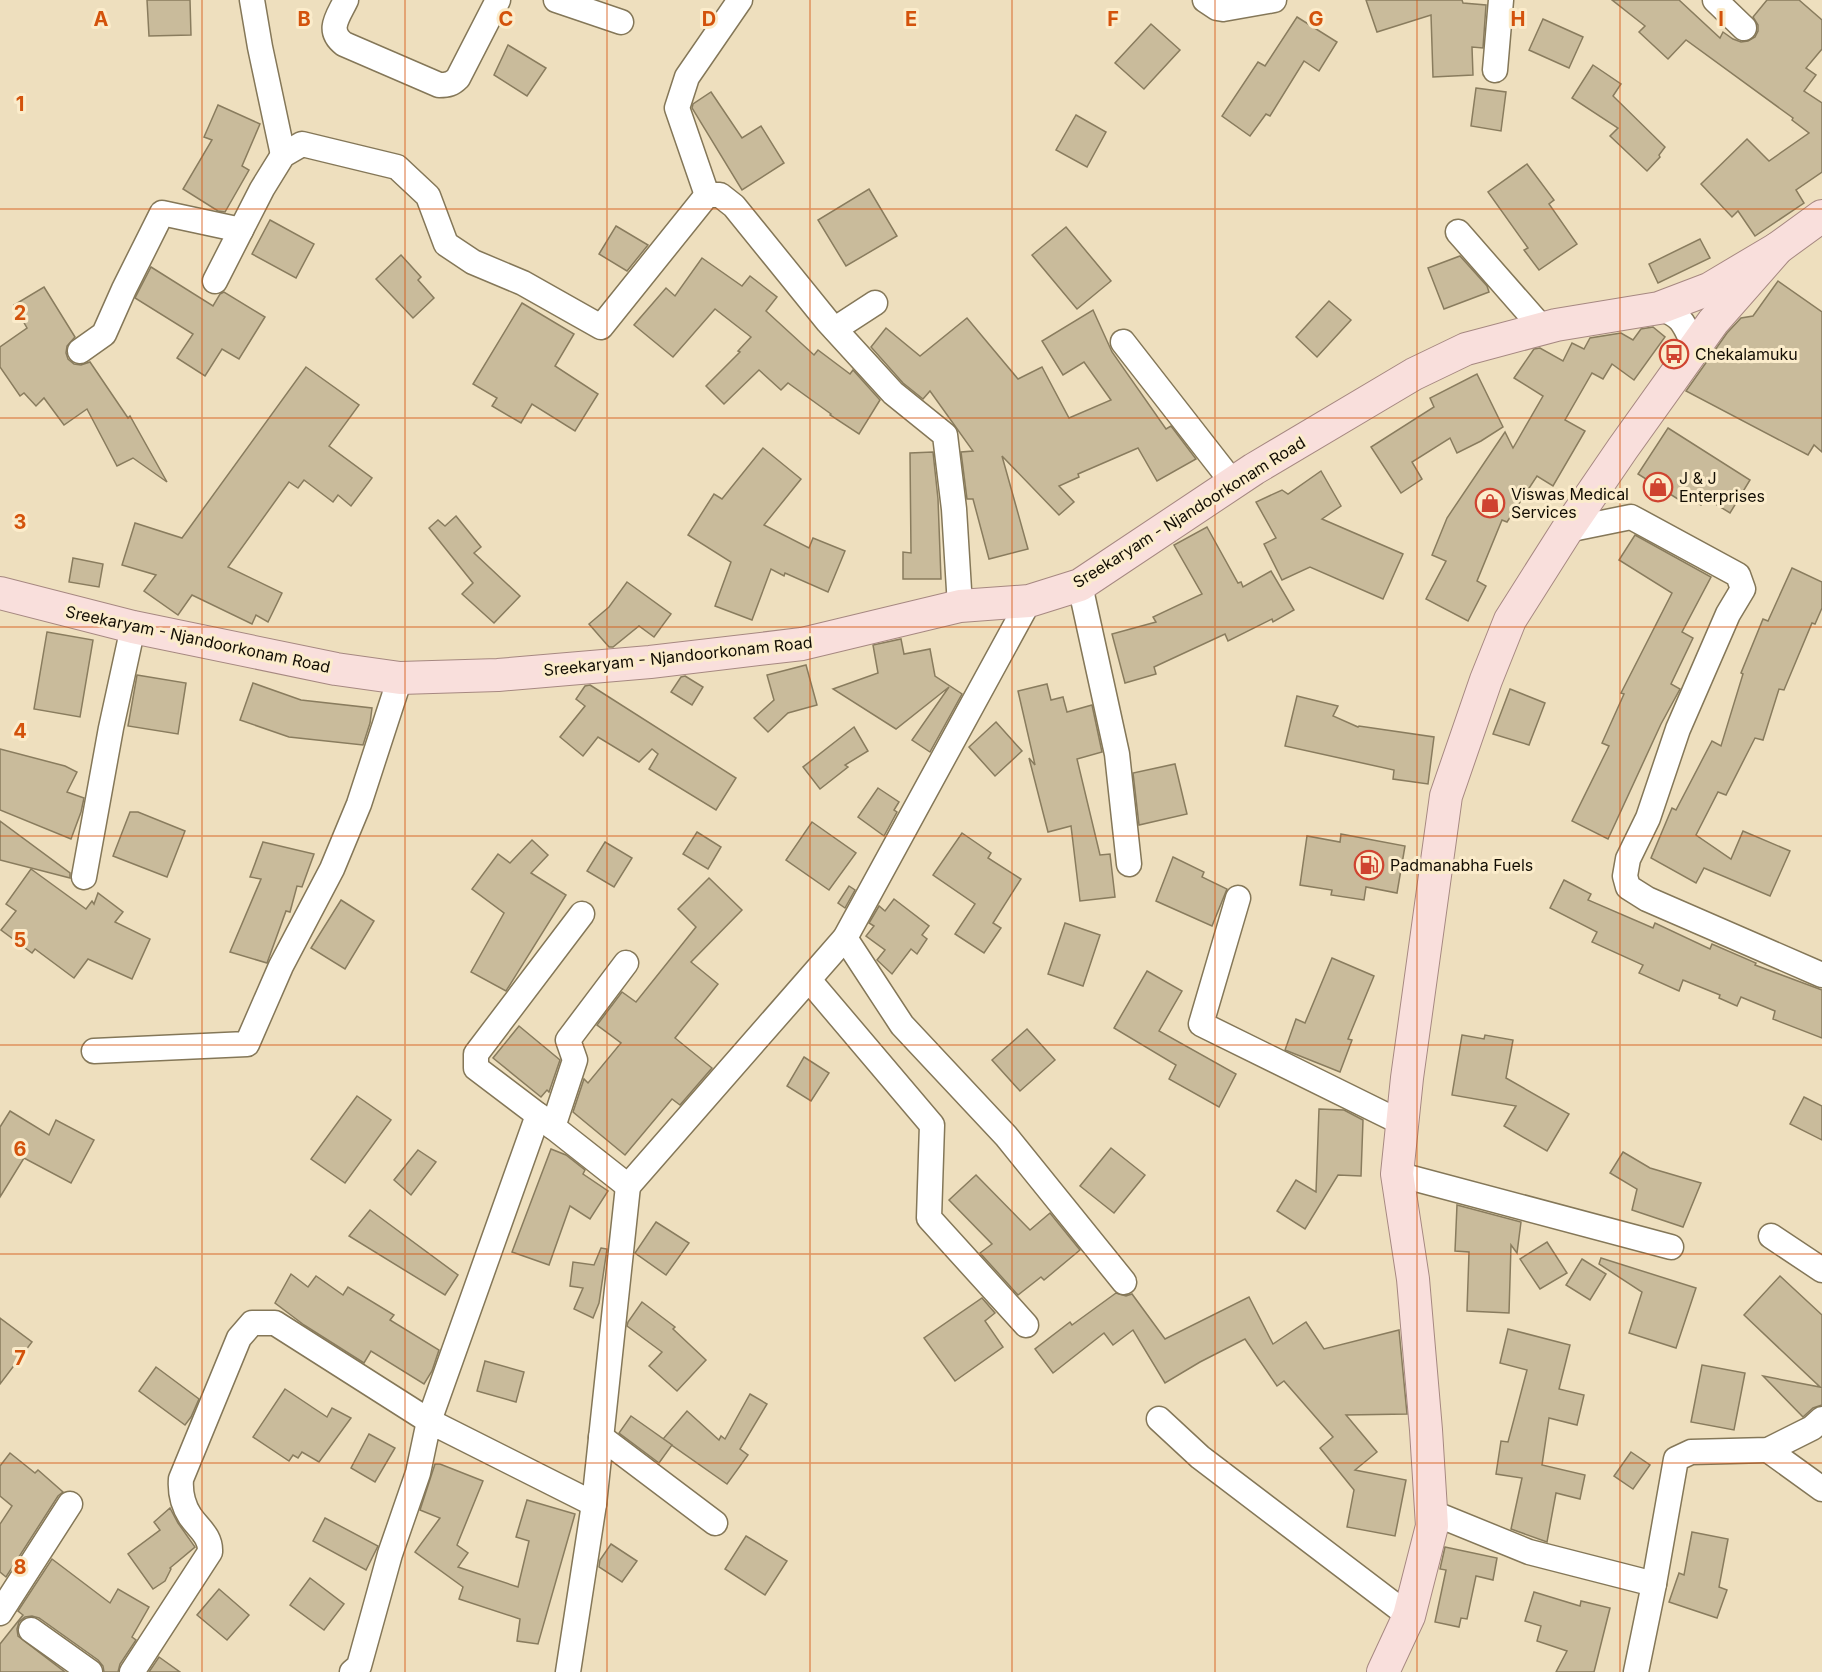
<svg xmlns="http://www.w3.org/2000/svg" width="1822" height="1672" font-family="Inter,sans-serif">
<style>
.building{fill:#c9bb9b;stroke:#897c5e;stroke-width:1.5}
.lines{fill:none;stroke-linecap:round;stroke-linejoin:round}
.minor-casing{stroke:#847758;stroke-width:27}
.major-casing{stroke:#a68881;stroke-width:34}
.minor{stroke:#fff;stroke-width:24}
.major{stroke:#f9dfdc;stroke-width:32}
.grid{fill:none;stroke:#d3520b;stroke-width:1.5;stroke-opacity:0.55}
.labels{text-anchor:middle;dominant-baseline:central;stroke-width:6;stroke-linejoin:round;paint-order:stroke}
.poi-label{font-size:16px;fill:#130e04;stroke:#fbeccb;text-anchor:start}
.street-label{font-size:16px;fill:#130e04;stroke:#fbeccb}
.grid-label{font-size:20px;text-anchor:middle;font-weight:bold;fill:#d3520b;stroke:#fbeccb;stroke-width:6;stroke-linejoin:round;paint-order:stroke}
</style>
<rect width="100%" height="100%" fill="#eedfbe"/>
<g class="building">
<polygon points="147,0 190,0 191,35 149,36"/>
<polygon points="1366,0 1462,0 1463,3 1486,5 1483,48 1472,47 1473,75 1433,77 1431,15 1377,32"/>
<polygon points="1612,0 1679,0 1720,38 1723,32 1733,39 1741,42 1748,41 1755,37 1758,31 1758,25 1753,17 1767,0 1799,0 1822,20 1822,49 1806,68 1816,75 1804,91 1822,103 1822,172 1796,190 1804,203 1755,236 1738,211 1732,217 1701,184 1747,139 1769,161 1809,133 1792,120 1793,118 1686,40 1668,59 1639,32 1645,26"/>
<polygon points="1297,17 1337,42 1319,71 1304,61 1270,116 1266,114 1250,136 1222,116 1258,62 1265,66"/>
<polygon points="1543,19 1583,37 1569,68 1529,50"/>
<polygon points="1151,24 1180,50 1144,89 1115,63"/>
<polygon points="508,45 546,68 527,96 494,75"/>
<polygon points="1593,65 1621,84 1613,96 1665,147 1659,155 1660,157 1647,171 1610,136 1618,128 1572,98"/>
<polygon points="1476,88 1506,92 1501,131 1471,126"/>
<polygon points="711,92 742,138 761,126 784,163 742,190 692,108 693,104"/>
<polygon points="218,105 260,124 242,166 249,170 225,212 218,211 183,189 212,140 204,137"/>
<polygon points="1076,115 1106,132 1087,167 1056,150"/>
<polygon points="1527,164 1554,200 1549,204 1577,244 1539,270 1524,250 1528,248 1488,192"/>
<polygon points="869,189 897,236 846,266 818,220"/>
<polygon points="270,220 314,244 296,278 252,254"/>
<polygon points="616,226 648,245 627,271 599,254"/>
<polygon points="1066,227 1111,281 1077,309 1032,255"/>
<polygon points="1700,239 1710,258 1658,283 1649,264"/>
<polygon points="401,255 421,277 418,280 434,298 413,318 376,279"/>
<polygon points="1460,256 1487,286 1489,292 1444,309 1428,268"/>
<polygon points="702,258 742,286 750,276 777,297 766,311 814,355 818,350 850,374 853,370 880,400 859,434 830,415 831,414 788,383 781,390 759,370 724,404 706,386 740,352 738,351 751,337 715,309 673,357 634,325 666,288 675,296"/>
<polygon points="151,267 213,306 220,294 224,292 265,317 239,359 222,349 205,376 177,358 193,334 135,298"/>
<polygon points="1778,281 1822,312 1822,452 1814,445 1808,455 1686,391 1727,333 1741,318 1753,316"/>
<polygon points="44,287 75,337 67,346 66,353 68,359 74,364 81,365 90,362 128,418 130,416 167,482 133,458 117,466 87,409 64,425 44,398 36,406 24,393 20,396 0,367 0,347 27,328 14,305"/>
<polygon points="1329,301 1351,320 1317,357 1296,337"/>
<polygon points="522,303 574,334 555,366 598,394 575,431 532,404 521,423 492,406 497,398 473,384"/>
<polygon points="1093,310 1112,352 1166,429 1171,426 1196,459 1157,481 1138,448 1078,474 1079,477 1059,486 1074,502 1059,515 1002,456 1028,549 989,559 973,499 967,499 961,452 973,451 930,391 923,399 903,383 871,347 886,328 920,356 967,318 1018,379 1042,367 1069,418 1111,400 1084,362 1063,375 1042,341"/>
<polygon points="1653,327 1665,337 1634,380 1612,364 1603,379 1592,373 1565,420 1585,431 1553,486 1537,476 1507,522 1502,520 1477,581 1486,586 1468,621 1426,599 1446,561 1432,555 1447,518 1505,432 1513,448 1543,396 1514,378 1534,349 1540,348 1563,361 1572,343 1584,349 1590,338 1621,333 1633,340 1641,329"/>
<polygon points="306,367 359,405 329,446 372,478 351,506 338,495 333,502 304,480 298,488 289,482 228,567 282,593 268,622 256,615 252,624 192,595 178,615 144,591 156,575 122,565 135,523 182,538"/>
<polygon points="1477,374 1503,427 1481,441 1457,453 1450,438 1412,462 1422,479 1401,493 1371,447 1434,407 1430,398"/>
<polygon points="1668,428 1750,480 1730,513 1706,498 1701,505 1685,496 1681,501 1638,474"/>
<polygon points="763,448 801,479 764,525 809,548 813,538 845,551 828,592 785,573 784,576 771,569 752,620 715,606 731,562 688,535 714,494 722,499"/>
<polygon points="933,452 938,499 941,579 903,579 903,552 911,553 910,453"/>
<polygon points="1321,471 1341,506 1322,519 1403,554 1383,599 1310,567 1282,580 1264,544 1276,538 1256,502 1282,490 1288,494"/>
<polygon points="456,516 481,547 474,553 520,596 494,623 462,594 473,583 429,528 438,520 445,526"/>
<polygon points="1207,527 1238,583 1241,582 1243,587 1271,571 1294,610 1273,622 1272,619 1228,641 1225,634 1154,667 1156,674 1125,683 1112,634 1156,622 1153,617 1202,594 1174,545"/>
<polygon points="1635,535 1711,577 1682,632 1693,638 1671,684 1680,689 1661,724 1608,839 1572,821 1609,746 1602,743 1624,694 1621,693 1672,593 1619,560"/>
<polygon points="73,558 103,564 99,587 69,582"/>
<polygon points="1792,568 1822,582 1822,608 1815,624 1812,623 1784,690 1779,689 1763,740 1755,738 1726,795 1718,792 1696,835 1731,859 1743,831 1790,851 1770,896 1704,868 1696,883 1651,858 1672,808 1676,810 1712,741 1721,746 1743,674 1741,673 1763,619 1768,621"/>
<polygon points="627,582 671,614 654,637 639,626 613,647 609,647 589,624 609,607"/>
<polygon points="47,632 93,640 80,717 34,709"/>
<polygon points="901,639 904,654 930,649 935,676 962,694 930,752 912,740 949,687 896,729 833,689 878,673 873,645"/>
<polygon points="806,665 817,705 788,713 768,732 754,718 774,700 767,675"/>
<polygon points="137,675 186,683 178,734 128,726"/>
<polygon points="685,676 703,687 692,705 671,692 681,677"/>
<polygon points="253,683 301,700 372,708 370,723 363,745 289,737 240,720"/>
<polygon points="1047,684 1051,700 1063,697 1067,712 1092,705 1102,752 1077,759 1100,855 1110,854 1115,897 1080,901 1071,826 1048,832 1029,758 1035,765 1018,691"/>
<polygon points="590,685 736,778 716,810 649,769 658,754 652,749 639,762 598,737 583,756 560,737 585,706 576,699 585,686"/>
<polygon points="1510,689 1545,703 1529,745 1493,734"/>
<polygon points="1297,696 1338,706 1333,716 1358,727 1359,726 1434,737 1428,784 1393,779 1394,770 1285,746"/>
<polygon points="996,722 1022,751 995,776 969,747"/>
<polygon points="854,727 868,751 845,765 848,767 820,789 803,767"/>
<polygon points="0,749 65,766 77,772 67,792 84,798 81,812 71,839 0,810"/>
<polygon points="1175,764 1187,814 1139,825 1133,773"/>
<polygon points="878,788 899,802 894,810 897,812 884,836 858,817"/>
<polygon points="130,812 138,812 185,831 167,877 113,856"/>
<polygon points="0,821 70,873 70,878 0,860"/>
<polygon points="812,822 856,853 829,890 786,860"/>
<polygon points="697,832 721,847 708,869 683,854"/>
<polygon points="962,833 991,853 988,858 1021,879 993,923 1001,928 984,953 955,934 975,904 933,875"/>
<polygon points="1341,834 1405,846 1397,893 1366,887 1364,900 1331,895 1332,890 1300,885 1307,836 1340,842"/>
<polygon points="532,840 548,855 531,873 566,895 506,991 471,972 504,913 472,889 498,854 510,863"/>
<polygon points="263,842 314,854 302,887 297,886 290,912 286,911 267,963 230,952 261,879 250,877"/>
<polygon points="605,842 632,858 614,887 587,871"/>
<polygon points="1173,857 1204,872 1202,877 1227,889 1212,926 1156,901"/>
<polygon points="31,869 86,909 92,901 94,904 98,893 123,912 115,922 150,939 132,979 88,959 74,978 35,949 32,953 1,930 16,911 6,904"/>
<polygon points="709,878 742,910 691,962 718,984 675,1038 712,1068 680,1105 672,1099 625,1155 573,1112 584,1079 588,1083 621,1043 597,1025 622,992 636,1002 696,927 678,909"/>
<polygon points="1564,880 1591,894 1588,900 1653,928 1655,923 1710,949 1712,944 1756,963 1755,965 1822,990 1822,1038 1773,1019 1775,1011 1741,997 1737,1006 1719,998 1720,995 1683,980 1679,991 1639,973 1643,965 1592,942 1597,932 1550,908"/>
<polygon points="849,886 855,890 845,908 838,903"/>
<polygon points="894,899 929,926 922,935 927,939 917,954 911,949 892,974 877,960 885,950 866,936 874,926 869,923 879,906 885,911"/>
<polygon points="341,900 374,921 345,969 311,948"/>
<polygon points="1065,923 1100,935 1083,986 1048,974"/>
<polygon points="1332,958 1374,976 1348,1039 1352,1040 1340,1072 1285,1050 1296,1019 1305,1023"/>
<polygon points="1147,971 1182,991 1159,1031 1236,1074 1219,1107 1169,1079 1176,1065 1114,1028"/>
<polygon points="519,1026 560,1060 549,1092 547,1090 541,1097 493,1058"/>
<polygon points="1027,1029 1055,1060 1020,1091 992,1060"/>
<polygon points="1462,1035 1484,1039 1485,1035 1513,1040 1506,1078 1569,1114 1547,1151 1504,1126 1516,1106 1452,1095"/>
<polygon points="804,1057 829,1073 811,1101 787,1086"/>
<polygon points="357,1096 391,1120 345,1183 311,1159"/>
<polygon points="1804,1097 1822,1106 1822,1140 1790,1124"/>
<polygon points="1319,1109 1344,1110 1363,1120 1361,1176 1338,1175 1305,1229 1277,1211 1296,1180 1316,1192"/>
<polygon points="10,1111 49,1135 56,1120 94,1140 71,1183 24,1158 0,1197 0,1127"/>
<polygon points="1111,1148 1145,1175 1114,1213 1080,1186"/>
<polygon points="551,1149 566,1155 585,1170 583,1174 608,1191 590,1219 570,1206 549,1265 512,1252"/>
<polygon points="418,1150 436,1162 411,1195 394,1180"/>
<polygon points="1623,1152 1650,1168 1701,1183 1683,1227 1632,1210 1637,1189 1610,1173"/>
<polygon points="976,1175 1030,1230 1050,1213 1080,1250 1044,1280 1041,1277 1018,1295 980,1253 992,1244 949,1200"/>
<polygon points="1457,1205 1521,1222 1517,1253 1511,1245 1509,1313 1467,1311 1469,1252 1455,1251"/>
<polygon points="370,1210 458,1275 445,1295 349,1236"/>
<polygon points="656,1222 689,1243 666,1275 635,1253"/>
<polygon points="1547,1242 1567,1273 1540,1289 1520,1259"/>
<polygon points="601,1248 607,1249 599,1303 593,1318 574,1309 583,1288 570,1286 573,1262 594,1265"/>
<polygon points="1601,1258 1696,1288 1676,1348 1629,1333 1642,1292 1599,1264"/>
<polygon points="1582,1259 1606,1274 1590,1300 1566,1285"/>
<polygon points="291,1274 308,1287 316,1276 343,1295 348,1287 394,1315 390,1320 439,1350 432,1371 424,1384 371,1351 364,1363 304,1325 275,1303"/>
<polygon points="1780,1276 1822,1315 1822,1405 1813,1408 1803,1417 1763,1376 1820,1387 1744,1315"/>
<polygon points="1116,1293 1126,1296 1132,1294 1165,1339 1249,1297 1273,1344 1306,1322 1324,1349 1399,1330 1407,1414 1346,1415 1377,1452 1355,1470 1406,1480 1395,1536 1347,1527 1354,1490 1320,1448 1333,1437 1284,1381 1277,1386 1245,1339 1200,1362 1165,1383 1133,1330 1113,1345 1104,1333 1053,1373 1035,1349 1070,1322 1072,1325"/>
<polygon points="982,1298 995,1313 985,1321 1003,1347 955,1381 924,1338"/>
<polygon points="642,1302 675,1327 673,1329 706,1360 677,1391 649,1366 662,1352 627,1326 628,1322"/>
<polygon points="0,1318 32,1342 0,1384"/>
<polygon points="1508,1329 1570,1345 1559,1389 1584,1395 1577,1425 1549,1418 1542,1465 1585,1475 1580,1499 1556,1493 1547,1542 1511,1529 1522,1478 1496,1474 1501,1441 1508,1442 1527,1370 1500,1363"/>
<polygon points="485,1361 524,1372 516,1402 477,1391"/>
<polygon points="1702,1365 1745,1373 1734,1430 1691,1422"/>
<polygon points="156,1367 199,1399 191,1417 185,1425 139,1391"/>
<polygon points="285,1389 327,1417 332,1408 351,1418 319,1462 302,1452 298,1458 293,1455 289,1461 253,1437"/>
<polygon points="750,1394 767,1404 740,1449 748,1455 727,1484 663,1439 687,1411 719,1440 721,1436 725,1439"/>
<polygon points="631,1416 672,1445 659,1463 619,1433"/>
<polygon points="369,1434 395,1448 375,1482 351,1468"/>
<polygon points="1631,1452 1650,1465 1633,1489 1614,1476"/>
<polygon points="10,1453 35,1473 38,1470 63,1492 58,1496 6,1577 0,1572 0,1524 12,1506 0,1496 0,1466"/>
<polygon points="435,1464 440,1464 483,1481 457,1545 468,1553 458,1567 518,1587 529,1541 516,1537 527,1500 575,1514 538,1644 517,1641 520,1619 459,1599 463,1587 415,1552 440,1518 420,1510"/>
<polygon points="170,1508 178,1523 195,1547 170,1568 171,1569 165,1581 153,1589 128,1554 160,1530 154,1522"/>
<polygon points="325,1518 378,1546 366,1570 313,1541"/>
<polygon points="1692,1532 1728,1539 1719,1587 1727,1590 1717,1618 1669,1602 1679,1573 1684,1575"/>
<polygon points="746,1536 787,1561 765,1595 725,1569"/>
<polygon points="611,1544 637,1561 622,1582 599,1567 600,1560"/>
<polygon points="1445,1547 1497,1558 1493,1580 1476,1576 1467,1619 1461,1618 1459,1627 1435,1622 1446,1570 1440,1569"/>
<polygon points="52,1559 110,1603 118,1589 149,1607 132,1637 136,1640 120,1664 118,1672 104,1672 103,1666 98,1660 39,1618 32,1616 25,1617 19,1622 17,1629 18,1636 65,1672 0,1672 0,1644 23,1615 18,1611"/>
<polygon points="310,1578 344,1604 324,1630 290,1605"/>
<polygon points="219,1589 249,1615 227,1640 197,1615"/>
<polygon points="1534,1592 1580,1606 1581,1601 1610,1608 1594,1672 1556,1672 1567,1651 1537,1641 1541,1626 1525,1621"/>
<polygon points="159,1657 180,1672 149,1672"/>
</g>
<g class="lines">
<g class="minor-casing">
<g id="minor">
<polyline points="252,0 260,47 283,155"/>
<path d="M346 0C338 17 326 30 344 44L439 85C448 85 452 84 458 78L498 0"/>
<polyline points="556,0 621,22"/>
<polyline points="1205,0 1217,8 1223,9 1274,0"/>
<polyline points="1715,0 1744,28"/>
<polyline points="1495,70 1501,0"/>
<polyline points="707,195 677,108 687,77 740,0"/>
<polyline points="1458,232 1543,329"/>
<polyline points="215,281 262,189 283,155 302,144 397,167 428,196 446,244 473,262 523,283 601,327 707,195 720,195 734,206 828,322 893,393 945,435 954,509 960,606"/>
<path d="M1659 308C1683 316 1684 324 1694 346"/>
<polyline points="835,329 875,303"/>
<polyline points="1123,342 1233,483"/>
<polyline points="80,351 104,334 124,289 162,213 241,230"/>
<polyline points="1567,530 1631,517 1738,575 1743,589 1728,614 1678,729 1648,818 1628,859 1625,876 1628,887 1647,899 1822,975"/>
<polyline points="1080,585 1117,754 1129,864"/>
<polyline points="84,877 111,728 133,627"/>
<polyline points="1238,898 1201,1024 1402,1123"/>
<polyline points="845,938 902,1025 1006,1136 1124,1282"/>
<polyline points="809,980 932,1125 929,1218 1026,1325"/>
<polyline points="94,1051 247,1044 281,966 332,869 359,804 400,678"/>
<polyline points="538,1115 476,1068 476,1054 582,914"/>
<polyline points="553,1127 575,1060 568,1040 626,963"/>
<polyline points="1397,1174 1671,1247"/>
<polyline points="1771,1236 1822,1270"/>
<polyline points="1159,1419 1200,1457 1409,1616"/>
<polyline points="601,1437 715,1523"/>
<polyline points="1768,1450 1822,1489"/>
<polyline points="1431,1512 1529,1552 1654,1584 1636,1672"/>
<polyline points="1654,1584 1676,1459 1691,1452 1768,1450 1812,1428 1822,1419"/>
<polyline points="0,1613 70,1504"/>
<polyline points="31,1630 90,1672"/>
<path d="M132 1672 210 1552C211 1536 198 1528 190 1516 183 1505 180 1492 181 1479L239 1338 252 1323H275L429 1421 538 1115 628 1186 845 938 1029 601"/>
<polyline points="352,1672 359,1666 390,1554 418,1473 429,1421 594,1504"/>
<polyline points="568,1672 594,1504 628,1186"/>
</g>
</g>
<g class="major-casing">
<g id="major">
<polyline points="0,593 133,627 336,669 400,678 498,675 650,662 802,644 960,606 1029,601 1080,585 1254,469 1414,374 1466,349 1556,325 1659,308 1709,289 1778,248"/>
<polyline points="1383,1672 1409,1616 1432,1526 1426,1430 1413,1279 1397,1174 1407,1078 1446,796 1486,680 1510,620 1567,530 1623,448 1713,322 1778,248 1822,216"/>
</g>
</g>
<use href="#minor" class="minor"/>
<use href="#major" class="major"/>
</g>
<path class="grid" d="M202 0V1672M405 0V1672M607 0V1672M810 0V1672M1012 0V1672M1215 0V1672M1417 0V1672M1620 0V1672M0 209H1822M0 418H1822M0 627H1822M0 836H1822M0 1045H1822M0 1254H1822M0 1463H1822"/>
<defs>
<g id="bus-ring" transform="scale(1.5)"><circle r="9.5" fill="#fbeccb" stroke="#cf4330" stroke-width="1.5"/><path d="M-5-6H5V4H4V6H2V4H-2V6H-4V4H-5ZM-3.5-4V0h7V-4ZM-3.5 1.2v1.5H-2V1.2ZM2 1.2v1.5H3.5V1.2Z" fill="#cf4330"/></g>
<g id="shop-ring" transform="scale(1.5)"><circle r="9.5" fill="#fbeccb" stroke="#cf4330" stroke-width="1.5"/><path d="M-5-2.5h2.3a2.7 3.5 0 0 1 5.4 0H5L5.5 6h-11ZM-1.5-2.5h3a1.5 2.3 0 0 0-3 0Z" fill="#cf4330"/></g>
<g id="fuel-ring" transform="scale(1.5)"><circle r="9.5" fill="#fbeccb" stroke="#cf4330" stroke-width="1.5"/><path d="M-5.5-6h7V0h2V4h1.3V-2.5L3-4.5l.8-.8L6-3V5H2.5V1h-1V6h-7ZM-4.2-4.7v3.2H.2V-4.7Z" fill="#cf4330"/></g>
</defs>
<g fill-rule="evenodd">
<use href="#bus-ring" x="1674" y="354"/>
<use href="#shop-ring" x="1658" y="487"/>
<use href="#shop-ring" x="1490" y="503"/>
<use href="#fuel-ring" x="1369" y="865"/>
</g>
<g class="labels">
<g class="poi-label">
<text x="1695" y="354">Chekalamuku</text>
<text x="1679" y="478">J &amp; J<tspan x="1679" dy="18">Enterprises</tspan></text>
<text x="1511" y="494">Viswas Medical<tspan x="1511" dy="18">Services</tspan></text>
<text x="1390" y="865">Padmanabha Fuels</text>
</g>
<g class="street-label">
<text transform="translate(1189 512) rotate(-32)">Sreekaryam - Njandoorkonam Road</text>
<text transform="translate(198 639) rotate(12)">Sreekaryam - Njandoorkonam Road</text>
<text transform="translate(678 656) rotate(-6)">Sreekaryam - Njandoorkonam Road</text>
</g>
</g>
<g class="grid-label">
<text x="101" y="26">A</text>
<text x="304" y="26">B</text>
<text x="506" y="26">C</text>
<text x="709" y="26">D</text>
<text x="911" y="26">E</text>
<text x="1113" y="26">F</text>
<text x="1316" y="26">G</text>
<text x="1518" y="26">H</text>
<text x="1721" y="26">I</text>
<text x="20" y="111">1</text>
<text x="20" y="320">2</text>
<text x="20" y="529">3</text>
<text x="20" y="738">4</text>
<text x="20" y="947">5</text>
<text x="20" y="1156">6</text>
<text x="20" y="1365">7</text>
<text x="20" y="1574">8</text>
</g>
</svg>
